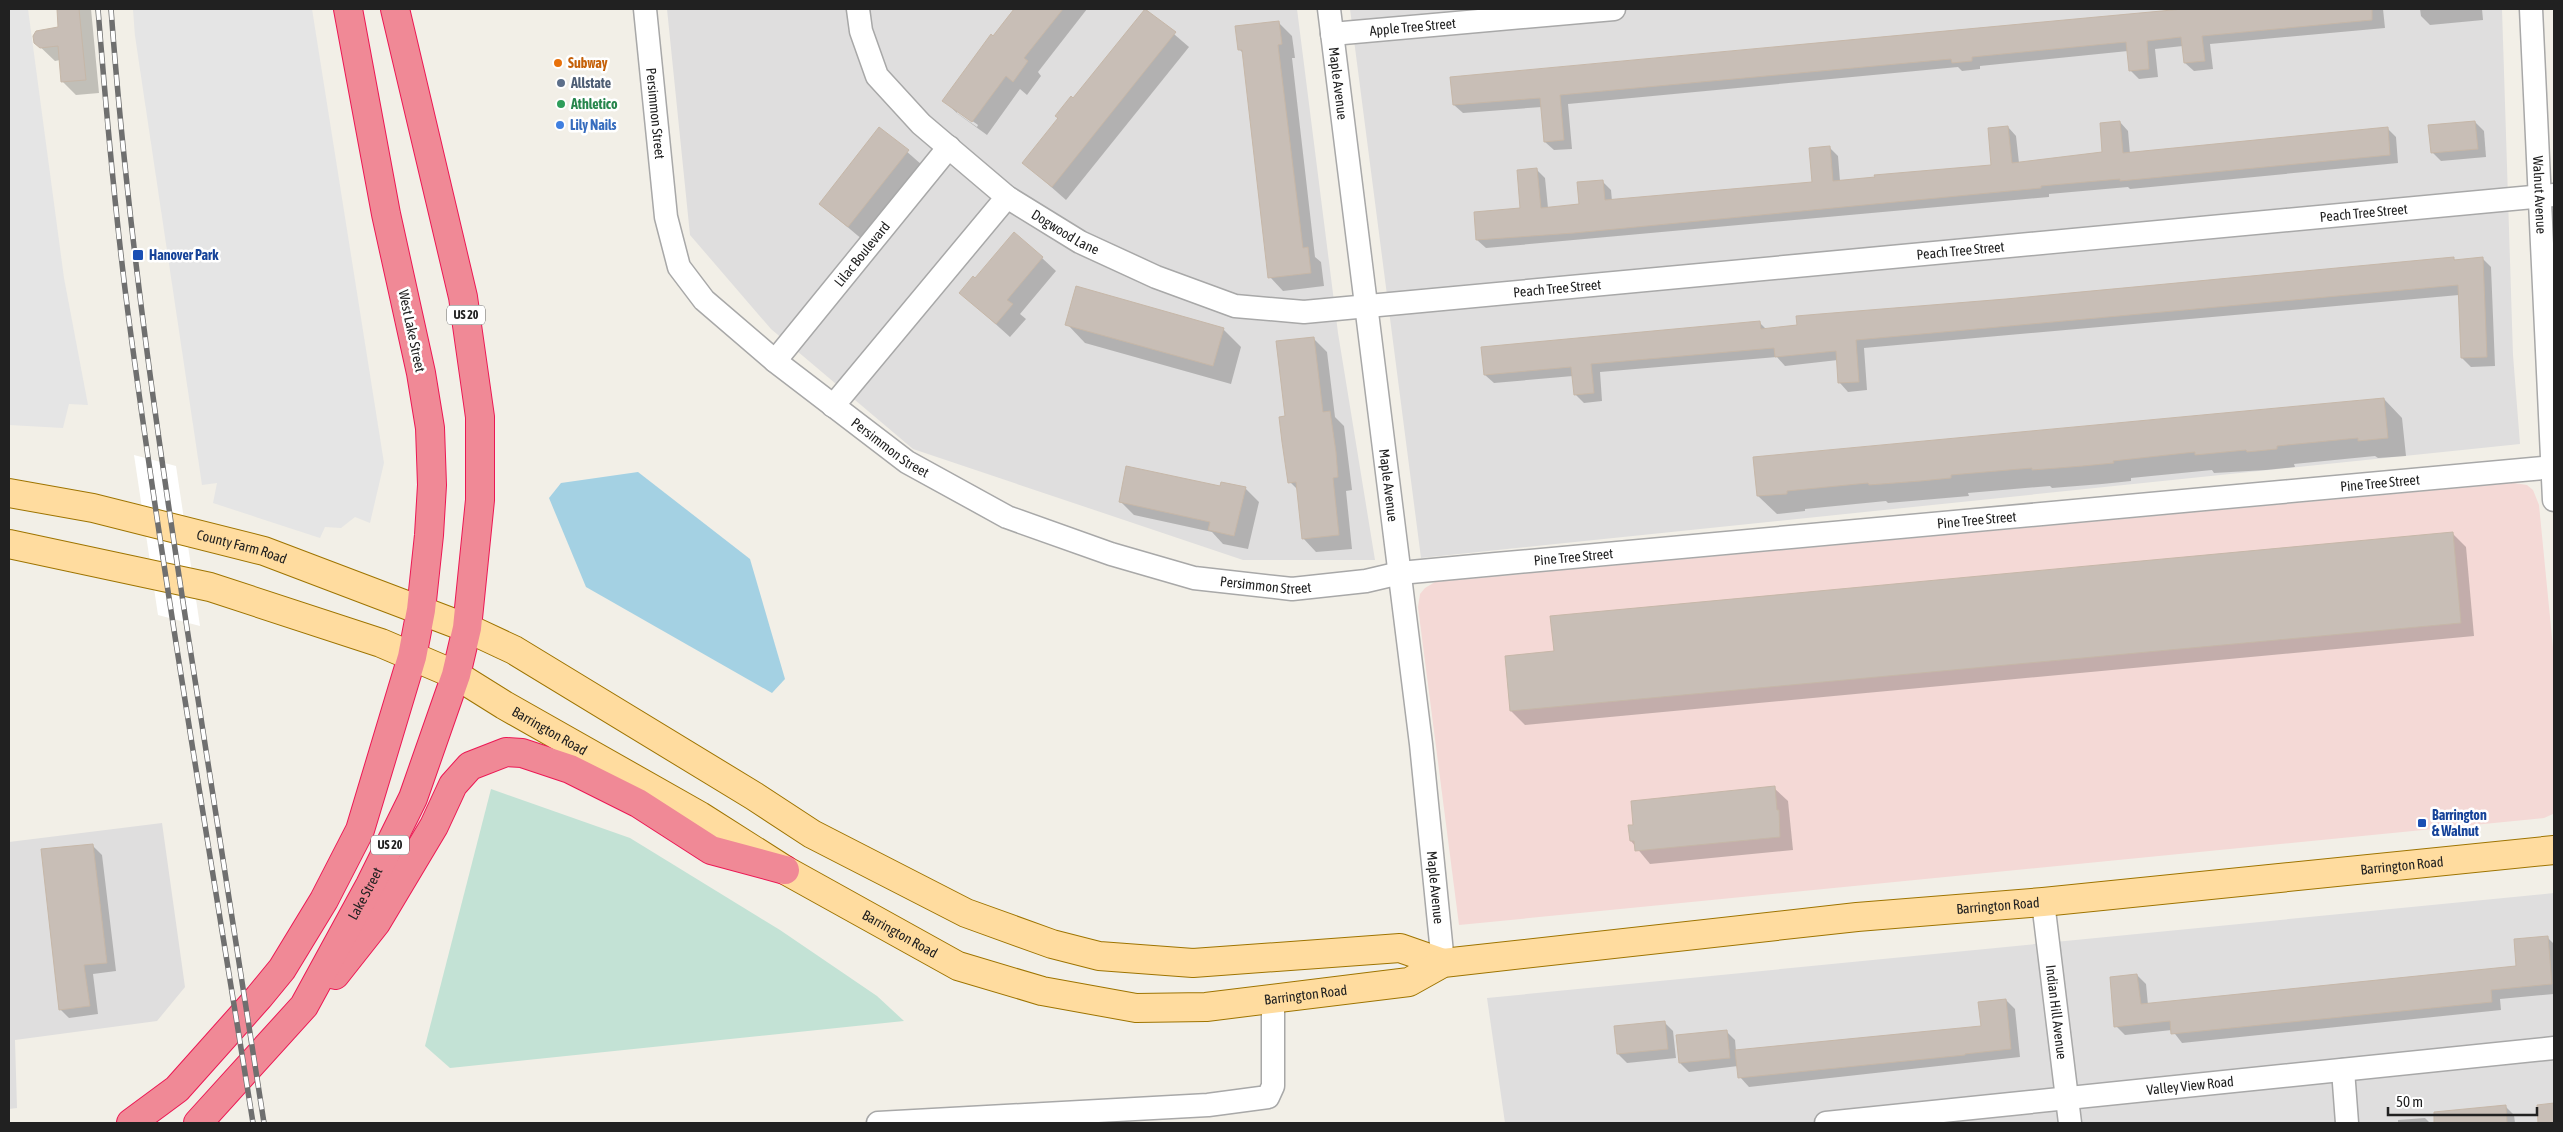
<svg xmlns="http://www.w3.org/2000/svg" width="2563" height="1132" font-family="'Asap Condensed',sans-serif">
<style>
.residential{fill:#dfdede}
.commercial{fill:#f4d9d6}
.wetland{fill:#c3e2d5}
.parking{fill:#e5e5e5}
.water{fill:#a4d1e3}
.pier{fill:#fff}
.shadow{fill:#0003;fill-rule:evenodd}
.building{fill:#c8beb6;stroke:#c6b7a8}
.lines{fill:none;stroke-linecap:round;stroke-linejoin:round}
.minor-casing{stroke:#a8a8a8;stroke-width:25}
.major-casing{stroke:#9e7400;stroke-width:30}
.highway-casing{stroke:#ec1854;stroke-width:30}
.minor{stroke:#fff;stroke-width:22}
.major{stroke:#ffdc9f;stroke-width:28}
.highway{stroke:#f08996;stroke-width:28}
.rail-casing{stroke:#6f6f6f;stroke-width:5.5}
.rail{stroke:#fff;stroke-width:4;stroke-dasharray:11;stroke-linecap:butt}
.food-dot{fill:#e8710a;stroke:#fff;stroke-width:2}
.service-dot{fill:#5c6f8a;stroke:#fff;stroke-width:2}
.leisure-dot{fill:#2e9e5b;stroke:#fff;stroke-width:2}
.shop-dot{fill:#3f7fe0;stroke:#fff;stroke-width:2}
.transit-dot{fill:#1a4fb4;stroke:#fff;stroke-width:2}
.labels{text-anchor:middle;dominant-baseline:central;stroke-width:5;stroke-linejoin:round;paint-order:stroke}
.shield{fill:#fff;stroke:#646464;stroke-width:1}
.shield-label{font-size:12px;font-weight:bold;fill:#212121}
.street-label{font-size:14px;fill:#212121;stroke:#fff}
.food-label{font-size:14px;font-weight:bold;fill:#c56008;stroke:#fff;text-anchor:start}
.service-label{font-size:14px;font-weight:bold;fill:#4e5e75;stroke:#fff;text-anchor:start}
.leisure-label{font-size:14px;font-weight:bold;fill:#27864d;stroke:#fff;text-anchor:start}
.shop-label{font-size:14px;font-weight:bold;fill:#366cbe;stroke:#fff;text-anchor:start}
.transit-label{font-size:14px;font-weight:bold;fill:#164399;stroke:#fff;text-anchor:start}
</style>
<rect width="100%" height="100%" fill="#f2efe7"/>
<g class="residential">
<polygon points="667,9 1297,9 1338,333 1375,560 1243,560 913,449 771,329 690,235"/>
<polygon points="1350,9 2502,9 2513,355 2520,444 1421,558"/>
<polygon points="162,823 185,987 157,1021 15,1040 17,1108 9,1109 9,842"/>
<polygon points="2554,893 2554,1123 1505,1123 1487,998"/>
</g>
<polygon class="commercial" points="2514,483 2527,485 2533,490 2539,505 2554,658 2553,814 2544,818 1459,925 1418,607 1420,594 1425,588 1435,582"/>
<polygon class="wetland" points="491,789 630,838 780,930 877,996 904,1021 450,1068 425,1046"/>
<g class="parking">
<polygon points="9,9 28,9 64,278 88,405 69,404 63,428 9,425"/>
<polygon points="133,9 312,9 384,463 370,523 355,517 341,528 325,527 320,538 213,503 217,483 202,485 135,36"/>
</g>
<polygon class="water" points="638,472 750,559 785,679 772,693 586,587 549,498 561,483"/>
<polygon class="pier" points="134,455 176,466 200,626 158,615"/>
<g class="shadow">
<polygon points="58,9 91,9 99,93 76,95 62,81 60,60 55,61 35,42 60,29"/>
<path d="M1016 9H1087L1038 72 1041 76 1027 95 1020 89 987 135 958 114 944 101ZM957 110 978 125 977 127 957 113Z"/>
<polygon points="2203,9 2383,9 2385,28 2210,44 2213,69 2194,71 2185,63 2183,46 2155,49 2158,77 2139,79 2130,70 2128,51 1980,66 1980,69 1962,71 1958,67 1568,104 1572,149 1554,150 1545,142 1542,107 1463,113 1454,105 1452,78"/>
<polygon points="2420,9 2482,9 2483,20 2430,25 2421,16"/>
<polygon points="1146,10 1189,47 1066,200 1024,163"/>
<polygon points="1278,22 1292,36 1295,58 1292,58 1315,257 1321,262 1324,286 1283,291 1270,277 1244,54 1239,49"/>
<polygon points="2120,122 2128,131 2130,154 2387,128 2396,137 2398,163 2130,189 2128,187 2049,194 2049,197 1486,248 1477,240 1521,209 1536,169 1545,178 1548,208 1580,205 1602,181 1611,190 1612,201 1814,184 1829,147 1838,156 1840,181 1993,166 2008,127 2016,136 2019,163 2104,153"/>
<polygon points="2475,122 2484,131 2486,157 2441,161 2432,152"/>
<polygon points="880,128 922,165 863,240 820,204"/>
<polygon points="1042,258 1056,271 1020,314 1026,319 1010,337 960,292 975,280"/>
<polygon points="2453,258 2456,261 2483,259 2491,267 2495,366 2471,367 2462,358 2459,295 1864,348 1867,390 1848,392 1840,383 1838,360 1785,366 1777,357 1600,372 1602,401 1584,403 1575,394 1573,376 1494,383 1485,375 1760,323 1767,330 2006,300"/>
<polygon points="1067,324 1223,329 1241,347 1231,384 1085,343"/>
<polygon points="1313,338 1327,352 1335,417 1344,426 1352,490 1346,491 1352,549 1316,552 1303,538 1298,490 1290,482 1287,418"/>
<polygon points="2384,399 2402,418 2406,456 2378,458 2375,456 2294,464 2295,467 2266,470 2214,473 2212,470 2131,478 2131,481 2102,484 2052,488 2050,486 1968,493 1969,496 1888,503 1886,501 1805,509 1805,511 1777,514 1758,496 1755,458"/>
<polygon points="1221,488 1245,488 1259,502 1248,549 1223,544 1212,532 1134,515 1120,501"/>
<polygon points="2452,533 2466,547 2474,636 1525,725 1511,711 1555,652"/>
<polygon points="1774,788 1788,801 1793,850 1650,864 1631,841"/>
<polygon points="93,846 102,855 116,971 93,974 98,1014 69,1018 60,1009"/>
<polygon points="2547,937 2554,944 2554,994 2500,999 2501,1010 2182,1043 2172,1030 2125,1035 2116,1026 2137,975 2146,984 2148,1005 2518,967"/>
<polygon points="2006,1000 2015,1009 2020,1057 1749,1087 1740,1077 1738,1066 1689,1072 1680,1063 1726,1031 1735,1040 1736,1051 1982,1027"/>
<polygon points="1664,1022 1673,1031 1676,1058 1627,1063 1618,1054"/>
<polygon points="2505,1106 2514,1115 2515,1123 2457,1123 2456,1111"/>
<polygon points="2425,1118 2430,1123 2398,1123 2398,1120"/>
</g>
<g class="building">
<polygon points="57,9 79,9 86,80 61,82 58,46 40,48 34,43 33,36 36,31 58,27"/>
<polygon points="1014,9 1063,9 1024,58 1028,61 1013,82 1006,76 972,122 942,101 991,34 993,36"/>
<polygon points="1145,9 1176,32 1052,187 1022,163 1058,118 1055,116 1071,96 1073,98"/>
<polygon points="2183,9 2372,9 2372,20 2202,36 2205,61 2184,63 2181,37 2147,41 2149,69 2129,71 2126,42 1972,57 1972,61 1952,63 1951,59 1560,95 1564,140 1544,142 1540,98 1453,105 1450,77"/>
<polygon points="1279,21 1282,44 1278,45 1303,248 1308,247 1311,273 1268,278 1242,50 1238,50 1235,26"/>
<polygon points="2120,121 2123,153 2388,127 2390,155 2120,181 2120,179 2041,186 2041,188 1574,233 1476,240 1474,212 1520,208 1517,170 1537,168 1541,208 1579,204 1577,182 1603,180 1605,200 1812,182 1809,148 1830,146 1833,181 1875,177 1874,175 1991,165 1988,128 2008,126 2012,163 2102,152 2100,123"/>
<polygon points="2475,121 2478,149 2431,153 2428,125"/>
<polygon points="879,127 909,150 848,227 819,204"/>
<polygon points="1014,232 1043,257 1007,300 1013,304 996,324 959,293 973,276 975,278"/>
<polygon points="2454,257 2454,260 2483,257 2487,357 2461,358 2458,285 1856,340 1859,382 1838,383 1836,351 1775,357 1774,348 1591,364 1594,393 1574,395 1571,367 1484,375 1481,347 1760,321 1761,329 1797,325 1796,316 1820,314 2006,299"/>
<polygon points="1076,286 1224,328 1213,366 1065,325"/>
<polygon points="1314,337 1323,412 1330,411 1336,452 1338,477 1333,478 1339,535 1302,539 1296,482 1288,483 1282,442 1279,417 1285,416 1276,341"/>
<polygon points="2384,398 2388,438 2358,441 2358,438 2277,446 2277,449 2247,452 2246,450 2195,455 2195,452 2113,461 2114,463 2083,466 2032,470 2032,468 1951,475 1951,478 1921,481 1869,485 1868,483 1787,491 1787,494 1757,496 1753,457"/>
<polygon points="1126,466 1220,486 1221,482 1246,487 1234,536 1208,530 1210,522 1119,502"/>
<polygon points="2453,532 2461,623 1510,711 1505,656 1554,651 1550,616"/>
<polygon points="1775,786 1777,810 1779,810 1780,837 1635,851 1634,841 1630,841 1628,825 1633,825 1631,801"/>
<polygon points="93,844 107,963 84,965 90,1006 59,1010 41,849"/>
<polygon points="2548,936 2552,984 2491,990 2492,1002 2171,1034 2170,1021 2114,1027 2110,977 2137,974 2141,1004 2516,966 2514,939"/>
<polygon points="2006,999 2011,1049 1965,1054 1965,1055 1738,1078 1735,1050 1981,1026 1978,1002"/>
<polygon points="1665,1021 1668,1049 1617,1054 1614,1026"/>
<polygon points="1727,1030 1730,1058 1679,1063 1676,1035"/>
<polygon points="2554,1103 2554,1123 2538,1123 2537,1105"/>
<polygon points="2506,1105 2507,1123 2434,1123 2434,1112"/>
</g>
<g class="lines">
<g class="minor-casing">
<g id="minor">
<path id="s1" d="M645 9 666 217 679 267 704 300 775 361 907 462 1007 517 1111 554 1194 578 1292 589 1366 581 1400 573 1496 564 2554 467"/>
<path id="s2" d="M858 9 861 31 877 76 921 124 1007 197 1080 242 1156 277 1235 306 1304 312 2554 195"/>
<path id="s3" d="M1329 9 1421 744 1443 963"/>
<path id="s4" d="M2531 9 2554 500"/>
<path id="s5" d="M1332 34 1614 9"/>
<path id="s6" d="M775 361 949 147"/>
<polyline points="833,406 1007,197"/>
<path id="s7" d="M2043 902 2070 1123"/>
<polyline points="2343,1070 2347,1123"/>
<polyline points="878,1123 1208,1105 1268,1097 1273,1086 1273,1000"/>
<path id="s8" d="M1826 1123 2554 1048"/>
</g>
</g>
<g class="major-casing">
<g id="major">
<path id="s9" d="M9 493 93 508 264 551 467 628 514 650 754 796 812 834 966 913 1052 944 1099 956 1193 963 1400 948 1443 963"/>
<path id="s10" d="M9 544 210 587 381 643 456 675 504 705 700 816 785 870 958 966 1042 991 1136 1008 1206 1007 1409 982 1443 963 1857 917 2043 902 2554 850"/>
</g>
</g>
<g class="highway-casing">
<g id="highway">
<polyline points="335,975 376,923 434,826 453,785 470,766 506,752 522,753 570,769 638,803 711,850 785,870"/>
<polyline points="131,1123 177,1089 259,997 282,969 324,900 360,830 412,657 421,610 429,535 432,485 430,428 421,373 386,214 348,9"/>
<path id="s11" d="M198 1123 304 1006 370 885 413 798 456 675 467 628 480 500V417L463 297 395 9"/>
</g>
</g>
<use href="#minor" class="minor"/>
<use href="#major" class="major"/>
<use href="#highway" class="highway"/>
<g class="rail-casing">
<g id="rail">
<path d="M98 9C106 110 115 212 128 313 164 584 210 853 253 1123"/>
<path d="M111 9C128 240 162 469 198 699 220 840 242 982 264 1123"/>
</g>
</g>
<use href="#rail" class="rail"/>
</g>
<circle class="food-dot" cx="558" cy="63" r="5"/>
<circle class="service-dot" cx="561" cy="83" r="5"/>
<circle class="leisure-dot" cx="561" cy="104" r="5"/>
<circle class="shop-dot" cx="560" cy="125" r="5"/>
<g class="transit-dot">
<rect x="132" y="249" width="12" height="12" rx="2.5"/>
<rect x="2417" y="818" width="10" height="10" rx="2.5"/>
</g>
<g class="labels">
<g class="shield">
<rect x="447" y="305.5" width="38" height="19" rx="4"/>
<rect x="371" y="835.5" width="38" height="19" rx="4"/>
</g>
<g class="shield-label">
<text x="466" y="315">US 20</text>
<text x="390" y="845">US 20</text>
</g>
<g class="street-label">
<text stroke="none"><textPath href="#s5" startOffset="81">Apple Tree Street</textPath></text>
<text stroke="none"><textPath href="#s3" startOffset="75">Maple Avenue</textPath></text>
<text stroke="none"><textPath href="#s1" startOffset="105">Persimmon Street</textPath></text>
<text stroke="none"><textPath href="#s4" startOffset="186">Walnut Avenue</textPath></text>
<text stroke="none"><textPath href="#s2" startOffset="1635">Peach Tree Street</textPath></text>
<text stroke="none"><textPath href="#s2" startOffset="316">Dogwood Lane</textPath></text>
<text stroke="none"><textPath href="#s2" startOffset="1230">Peach Tree Street</textPath></text>
<text stroke="none"><textPath href="#s6" startOffset="138">Lilac Boulevard</textPath></text>
<text stroke="none"><textPath href="#s2" startOffset="825">Peach Tree Street</textPath></text>
<text transform="translate(412 331) rotate(78)">West Lake Street</text>
<text stroke="none"><textPath href="#s1" startOffset="540">Persimmon Street</textPath></text>
<text stroke="none"><textPath href="#s1" startOffset="2065">Pine Tree Street</textPath></text>
<text stroke="none"><textPath href="#s3" startOffset="480">Maple Avenue</textPath></text>
<text stroke="none"><textPath href="#s1" startOffset="1660">Pine Tree Street</textPath></text>
<text stroke="none"><textPath href="#s9" startOffset="239">County Farm Road</textPath></text>
<text stroke="none"><textPath href="#s1" startOffset="1255">Pine Tree Street</textPath></text>
<text stroke="none"><textPath href="#s1" startOffset="945">Persimmon Street</textPath></text>
<text stroke="none"><textPath href="#s10" startOffset="576">Barrington Road</textPath></text>
<text stroke="none"><textPath href="#s10" startOffset="2508">Barrington Road</textPath></text>
<text stroke="none"><textPath href="#s3" startOffset="885">Maple Avenue</textPath></text>
<text stroke="none"><textPath href="#s11" startOffset="286">Lake Street</textPath></text>
<text stroke="none"><textPath href="#s10" startOffset="2102">Barrington Road</textPath></text>
<text stroke="none"><textPath href="#s10" startOffset="981">Barrington Road</textPath></text>
<text stroke="none"><textPath href="#s10" startOffset="1401">Barrington Road</textPath></text>
<text stroke="none"><textPath href="#s7" startOffset="111">Indian Hill Avenue</textPath></text>
<text stroke="none"><textPath href="#s8" startOffset="366">Valley View Road</textPath></text>
</g>
<g class="food-label">
<text x="568" y="63">Subway</text>
</g>
<g class="service-label">
<text x="571" y="83">Allstate</text>
</g>
<g class="leisure-label">
<text x="571" y="104">Athletico</text>
</g>
<g class="shop-label">
<text x="570" y="125">Lily Nails</text>
</g>
<g class="transit-label">
<text x="149" y="255">Hanover Park</text>
<text x="2432" y="815">Barrington<tspan x="2432" dy="16">&amp; Walnut</tspan></text>
</g>
</g>
<rect width="2563" height="1132" fill="none" stroke="#212121" stroke-width="20"/>
<path d="M2388 1107v8h149v-8" fill="none" stroke="#212121" stroke-width="2.5"/>
<text x="2396" y="1107" font-size="15" fill="#212121" stroke="#ffffff" stroke-width="4" paint-order="stroke">50 m</text>
</svg>
